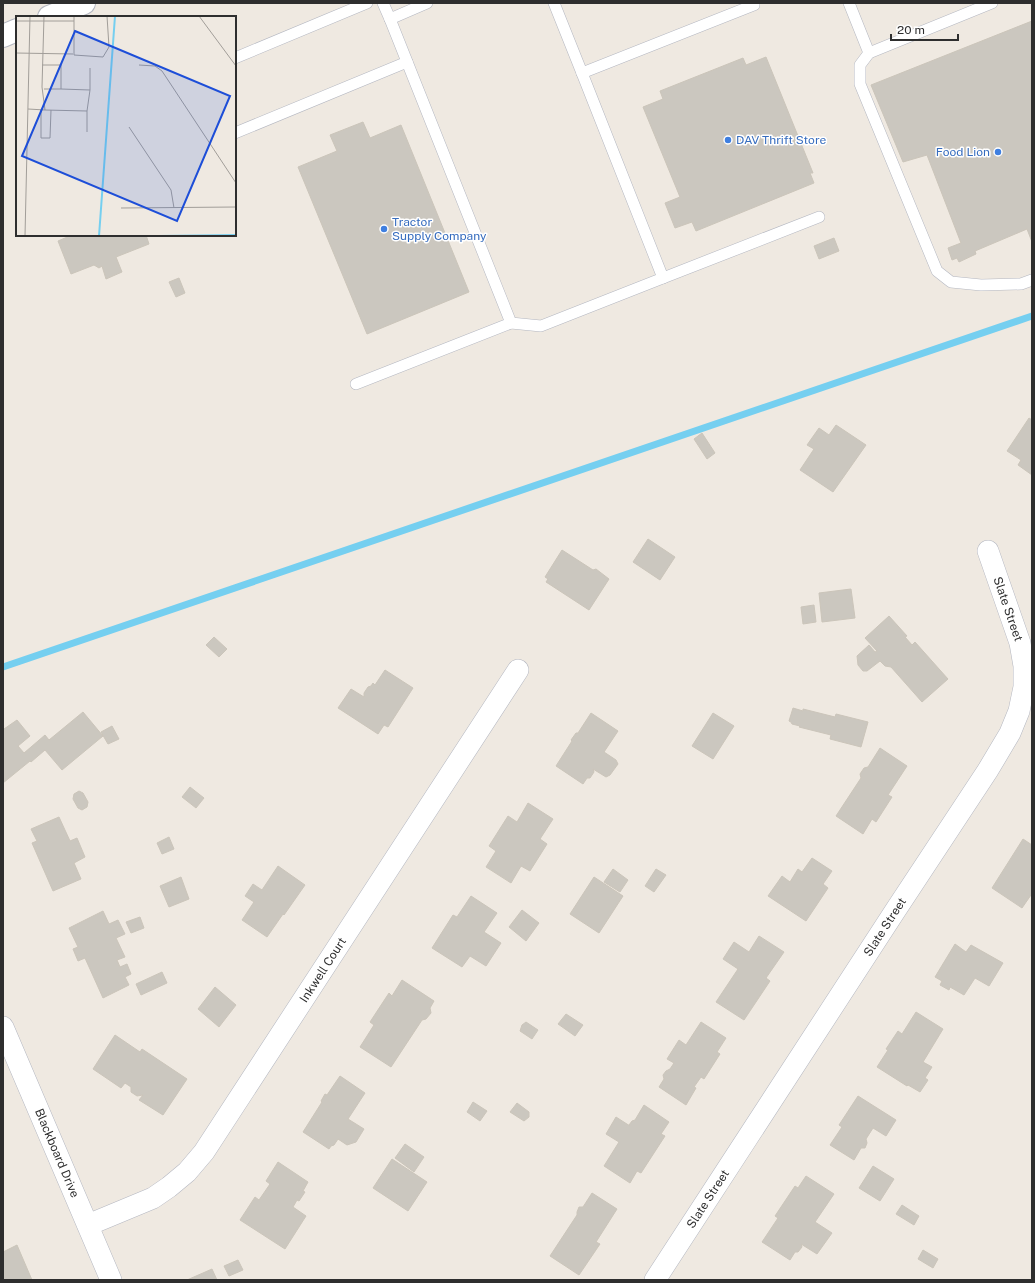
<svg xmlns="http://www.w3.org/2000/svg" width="1035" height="1283" font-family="'Public Sans',sans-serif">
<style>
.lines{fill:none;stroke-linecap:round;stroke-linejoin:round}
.stream{stroke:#75cff0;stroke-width:7}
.building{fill:#cbc7bf;stroke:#cbc5ba}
.service-casing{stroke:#b4b7c1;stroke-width:12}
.minor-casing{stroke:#b4b7c1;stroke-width:22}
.secondary-casing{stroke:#b4b7c1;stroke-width:24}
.service{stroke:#fff;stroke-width:11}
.minor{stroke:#fff;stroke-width:21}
.secondary{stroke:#fff;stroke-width:22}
.shop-dot{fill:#3f7fe0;stroke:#fff;stroke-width:1.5}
.labels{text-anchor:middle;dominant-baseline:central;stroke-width:3;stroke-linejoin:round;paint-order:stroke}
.shop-label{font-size:12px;fill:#366cbe;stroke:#fff;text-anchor:start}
.street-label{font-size:12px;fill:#2e2e2e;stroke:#fff}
.inset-river{fill:none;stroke:#75cff0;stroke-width:2}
.inset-road{fill:none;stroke:#a29e99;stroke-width:1}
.view{fill:#1d4ed8;fill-opacity:0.15;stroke:#1d4ed8;stroke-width:2}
.inset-edge{fill:none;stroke:#2e2e2e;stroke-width:2}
</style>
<rect width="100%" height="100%" fill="#efe9e1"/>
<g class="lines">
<polyline class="stream" points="3,667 1032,316"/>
</g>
<g class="building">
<polygon points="1032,21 1032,242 1027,229 975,251 976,254 959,262 957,258 952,260 948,248 961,243 927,155 903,162 871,85"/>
<polygon points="766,57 813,173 810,173 814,183 696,231 692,222 675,228 665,203 680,197 643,107 663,99 660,91 743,58 746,65"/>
<polygon points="363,122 370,138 401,125 469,292 367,334 298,167 337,151 330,135"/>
<polygon points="72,235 146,235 149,244 116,257 122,272 106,279 102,266 99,268 94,265 71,274 58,241"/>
<polygon points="834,238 839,251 819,259 814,246"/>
<polygon points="179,278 185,293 176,297 169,282"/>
<polygon points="1029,418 1032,420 1032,475 1018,465 1021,460 1007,451"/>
<polygon points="836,425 866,445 833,492 800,470 814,449 807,445 819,428 829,435"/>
<polygon points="702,433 715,453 707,459 694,439"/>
<polygon points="648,539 675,557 660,580 633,562"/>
<polygon points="562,550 593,570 596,569 609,579 589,610 546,582 548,579 545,577"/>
<polygon points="851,589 855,618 822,622 819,593"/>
<polygon points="814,605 816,622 803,624 801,607"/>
<polygon points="889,616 907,636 905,637 912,645 915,642 948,679 922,702 891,667 885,666 880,661 867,671 863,671 858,665 857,656 869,645 875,652 877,651 865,638"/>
<polygon points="214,637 227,649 219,657 206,645"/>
<polygon points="385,670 413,688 388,727 384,725 378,734 338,708 351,689 364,697 364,693 368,687 371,686 373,683 375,685"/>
<polygon points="793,708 803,711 803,709 835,717 836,714 868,722 861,747 830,739 831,735 799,727 800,726 792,724 791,722 789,721"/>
<polygon points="83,712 103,736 62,770 45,750 31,762 30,761 3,783 3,728 4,729 17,720 30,736 18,746 24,753 45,735 49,740"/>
<polygon points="591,713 618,731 604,752 616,760 618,764 610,775 606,777 593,769 594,772 590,778 587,778 583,784 556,766 572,741 571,740 576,733 578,733"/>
<polygon points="713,713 734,726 713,759 692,746"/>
<polygon points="112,726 119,739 108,744 101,732"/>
<polygon points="880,748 907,766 888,795 892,797 876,822 872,819 863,834 836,816 861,778 860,774 864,768 868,767"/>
<polygon points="190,787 204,798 196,808 182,797"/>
<polygon points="79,791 83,793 88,802 87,807 82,810 78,808 73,799 74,794"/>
<polygon points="528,803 553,819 540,839 547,844 530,871 521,866 511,883 486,867 496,851 489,846 508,816 517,822"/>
<polygon points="59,817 70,841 77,838 85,857 74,863 81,879 53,891 32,843 37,841 31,829"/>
<polygon points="169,837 174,849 162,854 157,843"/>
<polygon points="1023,839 1032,845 1032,896 1031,895 1022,908 992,888"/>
<polygon points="812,858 832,871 823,884 828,888 806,921 768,896 782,876 790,882 798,869 802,872"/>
<polygon points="278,866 305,885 284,915 283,914 267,937 242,920 254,902 245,896 253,884 262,890"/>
<polygon points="613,869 628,880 620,892 604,882"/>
<polygon points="656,869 666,875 654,892 645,886"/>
<polygon points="181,877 189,899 169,907 160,886"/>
<polygon points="594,877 623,896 599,933 570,914"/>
<polygon points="471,896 497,913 484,932 501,943 486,966 470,956 462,967 432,948 453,915 457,917"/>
<polygon points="522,910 539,923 526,941 509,927"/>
<polygon points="103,911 109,924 118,920 125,934 116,938 125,957 117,960 120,967 127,964 131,974 125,977 129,985 103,998 85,958 78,961 73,949 78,947 69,928"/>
<polygon points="140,917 144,928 131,933 126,922"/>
<polygon points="759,936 784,952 766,978 770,981 744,1020 716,1002 738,969 723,959 734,942 749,952"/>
<polygon points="955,944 966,952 971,945 1003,963 989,986 975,978 964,995 950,987 949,990 940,985 942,981 935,977"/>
<polygon points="162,972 167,983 141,995 136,984"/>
<polygon points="402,980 434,1001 430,1008 431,1013 426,1019 422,1020 391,1067 360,1047 374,1025 370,1022 389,993 392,996"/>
<polygon points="215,987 236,1005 219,1027 198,1009"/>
<polygon points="916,1012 943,1029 923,1062 932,1067 925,1078 928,1080 920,1092 908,1085 907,1086 877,1067 888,1050 886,1049 898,1031 902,1034"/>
<polygon points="566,1014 583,1025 575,1036 558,1024"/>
<polygon points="526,1022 538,1030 532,1039 520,1031 522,1025"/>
<polygon points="701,1022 726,1038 717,1052 720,1054 704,1079 701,1077 694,1087 696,1088 686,1105 659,1087 664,1079 663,1075 666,1071 670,1069 674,1063 667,1059 679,1040 686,1045"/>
<polygon points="115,1035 140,1052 142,1049 187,1079 163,1115 139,1100 143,1095 137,1096 131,1092 131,1087 125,1083 121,1088 93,1069"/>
<polygon points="340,1076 365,1093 348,1119 364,1129 356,1142 347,1145 338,1139 334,1145 331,1146 329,1149 303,1132 322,1102 321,1101 325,1094 327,1095"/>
<polygon points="858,1096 896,1120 886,1136 873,1128 866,1139 867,1143 865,1148 861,1148 854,1160 830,1145 842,1127 839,1125"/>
<polygon points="473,1102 487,1111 480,1121 467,1112"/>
<polygon points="517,1103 529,1112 529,1117 524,1121 510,1112"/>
<polygon points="644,1105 669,1122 661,1134 665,1136 641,1173 637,1171 630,1183 604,1166 619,1142 606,1134 616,1117 630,1126 629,1125 632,1121 635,1120"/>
<polygon points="405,1144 424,1157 414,1172 395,1158"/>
<polygon points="392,1159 427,1182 408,1211 373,1188"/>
<polygon points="278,1162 308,1182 303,1191 305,1192 299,1201 297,1200 293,1207 306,1216 285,1249 240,1220 255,1197 259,1200 270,1184 266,1181"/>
<polygon points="873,1166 894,1179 880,1201 859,1188"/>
<polygon points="806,1176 834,1194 815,1222 832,1233 817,1254 801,1244 802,1247 798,1252 795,1252 790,1260 762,1242 778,1218 775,1216 795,1186 798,1188"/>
<polygon points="592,1193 617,1209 596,1242 600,1244 579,1275 550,1256 577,1215 577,1212 579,1207 583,1207"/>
<polygon points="902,1205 919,1216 914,1225 896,1214"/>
<polygon points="17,1245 32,1280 3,1280 3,1252"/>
<polygon points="923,1250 938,1259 933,1268 918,1259"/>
<polygon points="238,1260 243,1270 229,1276 224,1266"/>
<polygon points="212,1269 217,1280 187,1280"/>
</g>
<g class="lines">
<g class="service-casing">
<g id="service">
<polyline points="383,3 390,19 427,3"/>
<polyline points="554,3 582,73"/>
<polyline points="849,3 869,53"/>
<polyline points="992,3 869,53 860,65 860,84 937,271 951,282 981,285 1021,284 1032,280"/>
<polyline points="390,19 511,323 541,326 663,278 582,73 754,5 754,3"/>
<polyline points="235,58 367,3"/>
<polyline points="235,133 407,62"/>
<polyline points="663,278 819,217"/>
<polyline points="356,384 511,323"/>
</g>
</g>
<g class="minor-casing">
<g id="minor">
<polyline points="3,1027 111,1280"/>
<polyline points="88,1225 153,1198 169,1187 187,1172 204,1152 518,670"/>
<polyline points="655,1280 895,911 988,770 1010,733 1019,711 1024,687 1024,666 1020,643 988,551"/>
</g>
</g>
<g class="secondary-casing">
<g id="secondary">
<polyline points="49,17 84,3"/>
<polyline points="3,36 17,30"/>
</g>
</g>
<use href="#service" class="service"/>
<use href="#minor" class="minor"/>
<use href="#secondary" class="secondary"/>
</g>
<g class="shop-dot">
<circle cx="728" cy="140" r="4"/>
<circle cx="998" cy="152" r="4"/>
<circle cx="384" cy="229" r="4"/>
</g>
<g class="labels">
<g class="shop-label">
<text x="736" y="140">DAV Thrift Store</text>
<text x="990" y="152" text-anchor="end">Food Lion</text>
<text x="392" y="222">Tractor<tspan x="392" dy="14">Supply Company</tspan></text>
</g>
<g class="street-label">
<text transform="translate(1008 609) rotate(71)">Slate Street</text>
<text transform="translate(885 927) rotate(-57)">Slate Street</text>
<text transform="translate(323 970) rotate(-57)">Inkwell Court</text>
<text transform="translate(57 1153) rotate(67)">Blackboard Drive</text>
<text transform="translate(708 1199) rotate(-57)">Slate Street</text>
</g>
</g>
<g transform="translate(16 16)">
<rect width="220" height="220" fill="#efe9e1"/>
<path class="inset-river" d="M83 220 99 0M143 220 220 219"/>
<path class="inset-road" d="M58 0V39L87 41 93 31 91 0M183 0 220 50M0 5H58M0 37 57 38M26 49H45V73L74 74 71 95 29 94M123 49 139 50 146 55 220 167M28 73H45M74 74V52M12 93 29 94 26 71 28 0M25 93V122H34L35 94M113 111 155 174 158 192M71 116V95M105 192 220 191M9 220 14 0"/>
<path class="view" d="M59 15 214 80 161 205 6 140Z"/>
<rect width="220" height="220" class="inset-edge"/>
</g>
<rect width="1035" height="1283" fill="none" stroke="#2e2e2e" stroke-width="8"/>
<path d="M891 34v6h67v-6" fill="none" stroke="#2e2e2e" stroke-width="2"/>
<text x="897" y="34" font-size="12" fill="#2e2e2e" stroke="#ffffff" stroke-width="3" paint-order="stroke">20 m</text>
</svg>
